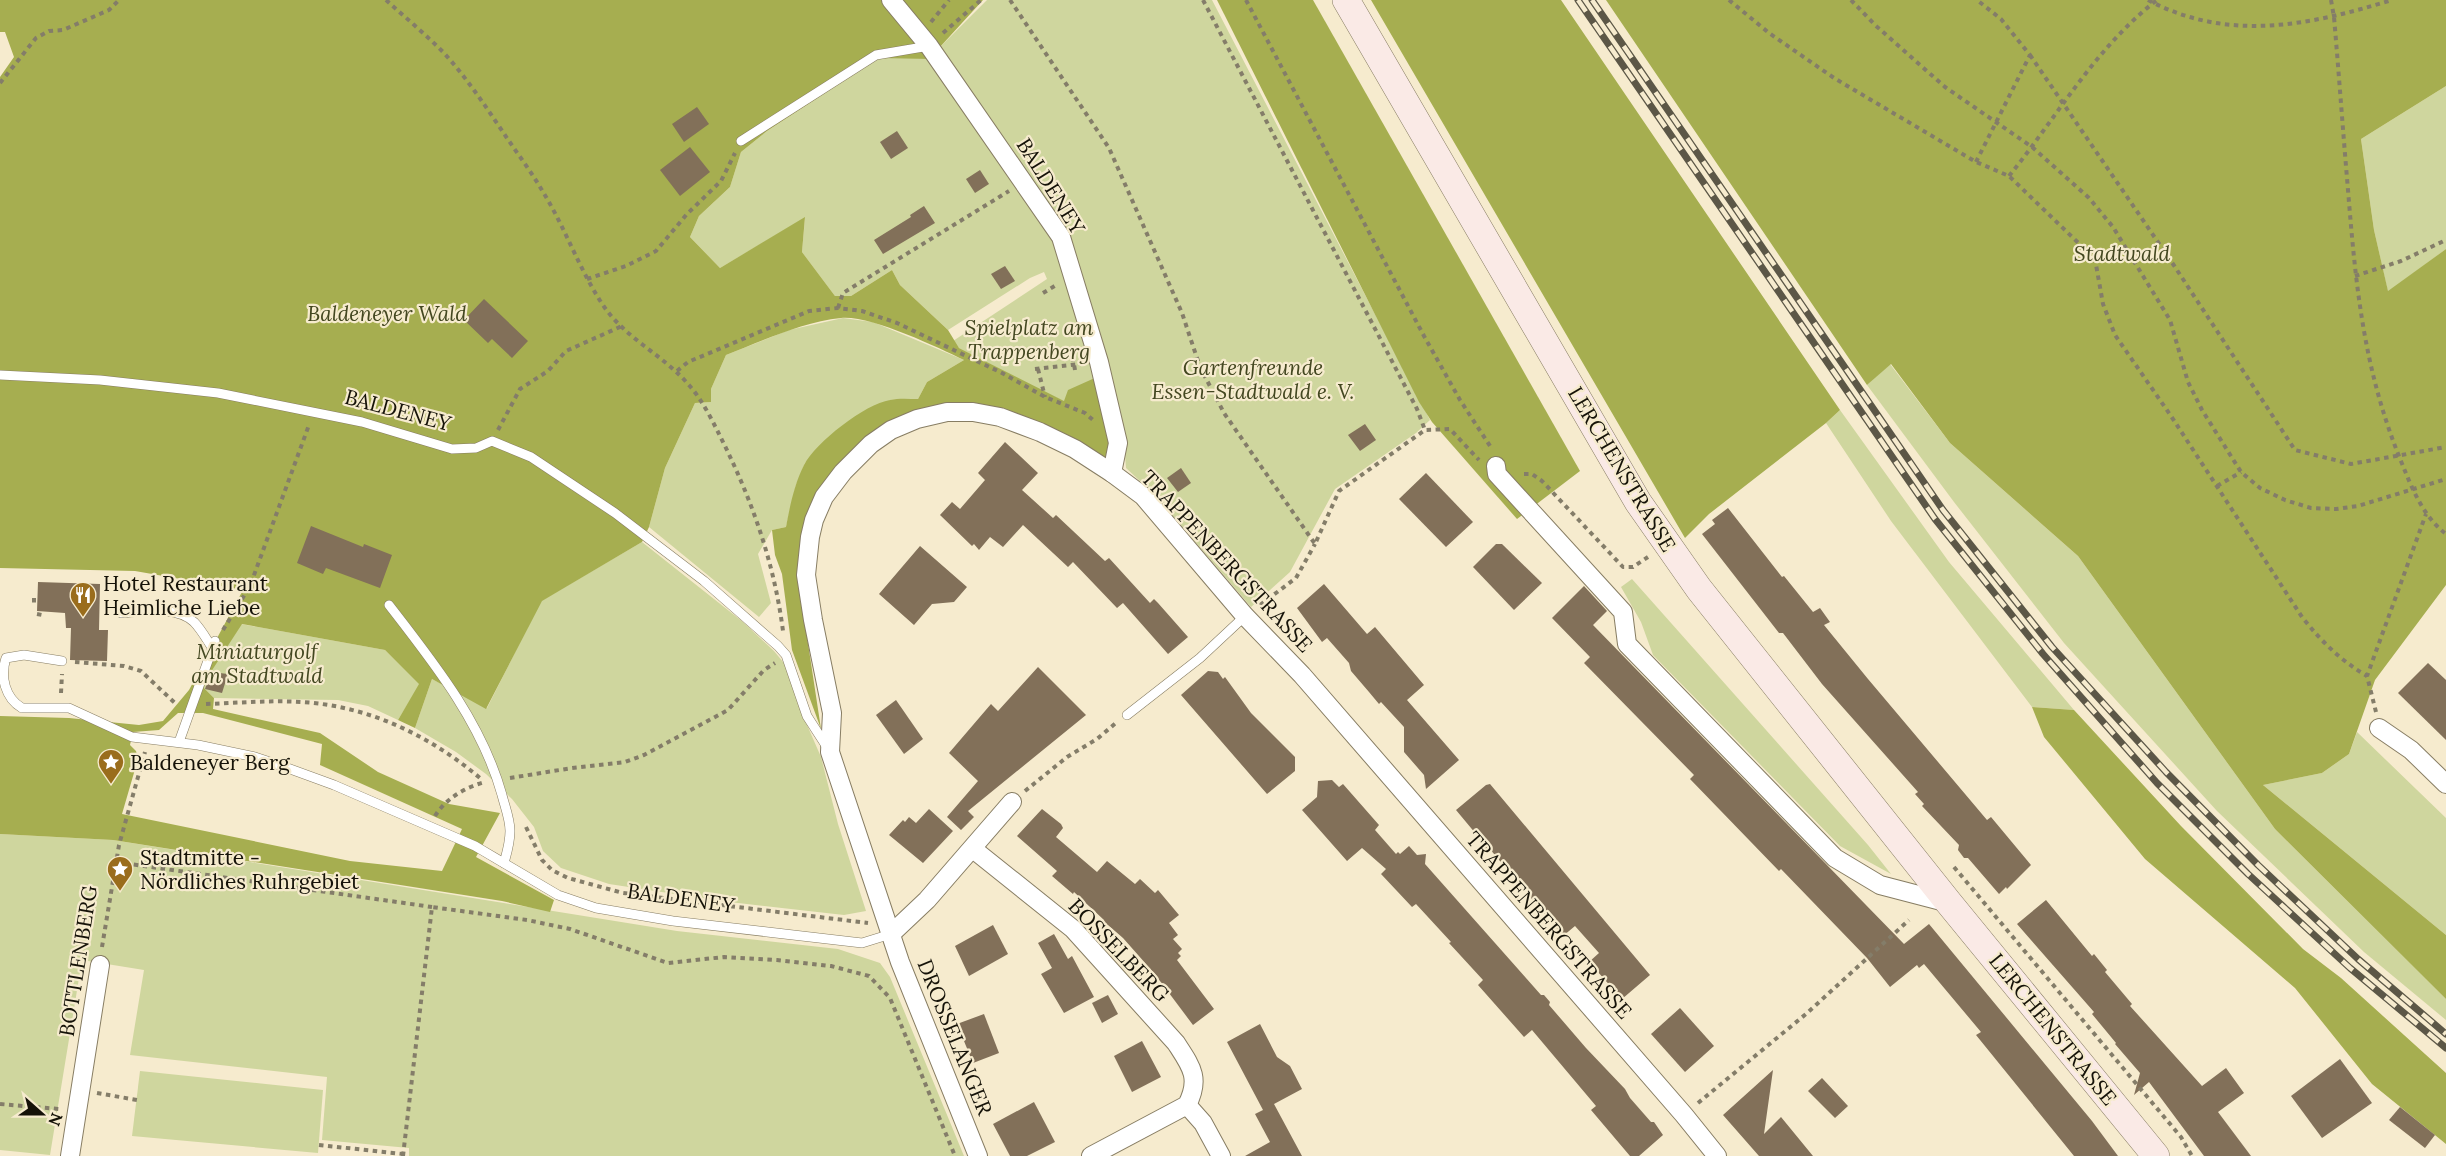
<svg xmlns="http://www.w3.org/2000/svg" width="2446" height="1156" font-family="Lora,serif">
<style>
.green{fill:#cfd69e}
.forest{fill:#a6ae50;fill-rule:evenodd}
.building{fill:#827059}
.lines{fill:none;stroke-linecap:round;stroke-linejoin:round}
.service-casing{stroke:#877d63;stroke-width:10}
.minor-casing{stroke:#877d63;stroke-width:20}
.secondary-casing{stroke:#877d63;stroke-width:28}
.path{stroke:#847d69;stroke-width:4;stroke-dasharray:4.5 4.5;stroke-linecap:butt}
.service{stroke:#fff;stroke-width:9}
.minor{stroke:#fff;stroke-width:18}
.secondary{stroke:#faeae6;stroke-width:27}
.rail-casing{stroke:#5c5747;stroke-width:7}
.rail{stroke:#f6ebce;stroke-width:4.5;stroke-dasharray:14;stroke-linecap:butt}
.labels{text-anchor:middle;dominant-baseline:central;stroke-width:4.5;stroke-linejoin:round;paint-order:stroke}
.street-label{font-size:21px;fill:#151208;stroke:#f6ebce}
.park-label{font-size:21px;font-style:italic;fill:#434720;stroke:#f6ebce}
.poi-label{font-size:21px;fill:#151208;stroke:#f6ebce;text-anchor:start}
</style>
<rect width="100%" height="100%" fill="#f6ebce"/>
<g class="green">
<polygon points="987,0 1212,0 1430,420 1416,433 1335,489 1290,572 1251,607 1155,495 1126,468 1123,429 1038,389 959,348 953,341 1047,279 1044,272 1030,278 948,330 900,285 892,270 851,296 835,296 802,252 805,218 720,268 690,237 699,216 730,187 741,152 767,131 879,58 940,47"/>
<polygon points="2446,86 2446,249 2388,292 2374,230 2361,139"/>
<polygon points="843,318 873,322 964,360 927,382 918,399 890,400 805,463 796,485 786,527 772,530 758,554 771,603 759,617 649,527 665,468 695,403 711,402 711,389 726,355 789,330"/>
<polygon points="1890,364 1950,443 2078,556 2275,829 2446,999 2446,1020 2364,952 2217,811 2064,643 1954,502 1867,385"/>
<polygon points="1840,410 1949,562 2074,710 2032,707 1891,521 1826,423"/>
<polygon points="642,542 743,622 774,651 788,668 804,718 821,757 838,824 866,911 844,915 721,901 609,884 561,868 543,851 534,827 512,799 486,774 456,752 415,728 432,679 487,708 541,601"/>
<polygon points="1632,579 1868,845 1891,874 1840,846 1653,655 1641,622 1621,587"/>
<polygon points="241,624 385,650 420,684 398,720 368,706 338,700 214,698 204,688 207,677"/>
<polygon points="2357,732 2446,818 2446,935 2263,785 2322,773 2349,754"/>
<polygon points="0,834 113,840 677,931 838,949 880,963 890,977 964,1156 409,1156 409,1148 322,1140 327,1077 130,1055 144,970 82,960 50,1155 0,1150"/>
<polygon points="140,1071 323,1090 318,1153 132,1136"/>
</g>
<g class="forest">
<path d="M0 0H983L940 47 931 59 879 58 767 131 741 152 730 187 699 216 690 237 720 268 805 217 802 252 835 296H851L892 270 900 285 948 330 959 348 1064 401 1068 390 1097 377 1114 443 1109 466 1041 427 931 411 827 486 804 617 821 729 792 650 782 574 775 555 772 530 786 527C790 506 794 485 804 465 816 442 865 404 890 400 899 398 909 399 918 399L927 382 964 360C937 347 870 315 841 318 801 322 763 341 726 355L711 389V402L695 403 665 468 649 527 642 542 542 601 486 709 432 679 415 728 398 720 419 684 385 650 242 624 207 678 204 688 214 698 213 709 320 733 378 772 449 804 500 813 476 857 554 900 550 912 502 901 113 840 0 834V716L69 718 139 725 163 721 189 690 243 590 135 571 0 568V77L14 57 5 32H0ZM178 713H203L322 744 320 765 462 829 442 871 350 861 122 814 138 759 136 751 130 745 133 732 159 730Z"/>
<polygon points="1217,0 1313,0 1580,471 1517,519 1432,422 1419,402"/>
<polygon points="1371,0 1561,0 1840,410 1826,423 1709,514 1685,538"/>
<polygon points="1606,0 2446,0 2446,86 2361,139 2374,230 2388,291 2446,249 2446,585 2375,680 2349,754 2322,773 2263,785 2446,935 2446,999 2275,829 2078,556 1950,443 1891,364 1867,385"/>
<polygon points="2032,707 2074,710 2181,826 2303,949 2341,978 2446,1073 2446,1144 2372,1084 2295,988 2145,859 2044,737"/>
</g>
<g class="building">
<polygon points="697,107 709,124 684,142 672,124"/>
<polygon points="897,131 908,148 891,159 880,142"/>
<polygon points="690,147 710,172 680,196 660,170"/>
<polygon points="980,170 989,184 975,193 966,179"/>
<polygon points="924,206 935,223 883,254 874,240 911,217 910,215"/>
<polygon points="1005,266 1015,281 1001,289 991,274"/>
<polygon points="484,299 528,341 512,358 492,339 488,343 464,320"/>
<polygon points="1365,424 1376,440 1360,451 1348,435"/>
<polygon points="1005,442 1038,473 1022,490 1053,518 1056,515 1105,561 1109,558 1150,603 1154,599 1158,603 1188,637 1168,654 1123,603 1117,608 1073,562 1068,567 1023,525 1003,547 990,537 979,550 974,544 972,546 940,515 952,502 960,509 985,480 978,473"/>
<polygon points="1181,468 1191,483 1178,492 1167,478"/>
<polygon points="1426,473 1473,522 1446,547 1399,499"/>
<polygon points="1728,508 1782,577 1784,576 1813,612 1820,608 1830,622 1824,625 1868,679 1987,820 1991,817 2031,865 2007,889 2006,887 1999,894 1968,858 1964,858 1958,850 1959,845 1922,806 1924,804 1915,794 1918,792 1822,684 1783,633 1779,633 1702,534 1715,524 1712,520"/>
<polygon points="311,526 363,547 364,544 392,555 380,588 326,568 323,574 297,563"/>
<polygon points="1496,544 1502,544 1542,583 1514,610 1473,567"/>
<polygon points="920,546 967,587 954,602 932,604 914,625 879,594"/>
<polygon points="38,582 100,584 99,630 108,630 107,661 70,660 71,628 66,628 65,613 37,611"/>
<polygon points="1324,584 1367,634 1375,627 1424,685 1407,700 1459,760 1426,789 1424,775 1404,752 1404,727 1381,702 1379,704 1369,692 1351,671 1349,663 1327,638 1322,642 1297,608"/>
<polygon points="1584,586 1607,611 1593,625 1904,944 1929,924 2092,1121 2118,1156 2074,1156 1976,1035 1981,1032 1924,964 1919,968 1917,965 1890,987 1867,958 1781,869 1779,871 1690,779 1694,775 1584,663 1590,657 1552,618"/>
<polygon points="2428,663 2446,680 2446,740 2398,693"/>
<polygon points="1038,667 1086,715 968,811 974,817 961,830 947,817 978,781 949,753 991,704 998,711"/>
<polygon points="1208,671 1218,672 1223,679 1225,677 1251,713 1295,757 1295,771 1267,794 1181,695"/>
<polygon points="211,672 228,674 222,693 205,689"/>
<polygon points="896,700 923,739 904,754 876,715"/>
<polygon points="1332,780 1339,787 1343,784 1379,825 1375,830 1396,854 1398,852 1400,854 1409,846 1417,855 1426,854 1425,864 1541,995 1544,995 1550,1002 1549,1005 1586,1048 1625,1089 1630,1098 1651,1122 1654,1122 1663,1135 1639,1156 1630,1156 1591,1110 1596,1106 1532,1030 1524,1037 1478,985 1483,980 1449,943 1451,942 1416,904 1412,907 1381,874 1386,869 1362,848 1347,861 1302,810 1317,797 1318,781"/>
<polygon points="1490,784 1650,975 1622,999 1589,962 1599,953 1575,926 1563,936 1489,848 1486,849 1475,835 1476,834 1456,810 1486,785"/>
<polygon points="929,809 953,831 923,863 889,835 903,820 905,822 909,817 916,823"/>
<polygon points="1042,809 1061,824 1063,828 1056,837 1097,872 1107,861 1135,884 1140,879 1155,893 1158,890 1179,915 1169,923 1178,935 1173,939 1182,949 1178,953 1181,956 1177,960 1214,1009 1193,1025 1154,973 1123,938 1108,925 1104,925 1104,920 1074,892 1073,894 1052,876 1057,871 1017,836"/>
<polygon points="2046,900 2092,956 2094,954 2107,970 2105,972 2132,1004 2130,1006 2202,1086 2226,1068 2244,1093 2218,1112 2251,1156 2204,1156 2149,1082 2134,1095 2140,1073 2115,1044 2116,1043 2092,1014 2094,1012 2017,924"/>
<polygon points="993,925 1008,954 969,976 955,946"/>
<polygon points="1054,934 1068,959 1072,956 1094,997 1064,1013 1041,974 1052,968 1038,943"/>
<polygon points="1108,995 1118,1014 1102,1023 1092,1003"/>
<polygon points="1680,1008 1714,1046 1685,1072 1651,1034"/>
<polygon points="984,1014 999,1053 973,1063 957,1024"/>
<polygon points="1260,1024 1277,1057 1290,1066 1302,1089 1274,1104 1302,1156 1245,1156 1270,1142 1255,1114 1263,1110 1227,1042"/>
<polygon points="1142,1041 1161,1077 1132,1092 1114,1056"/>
<polygon points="2340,1059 2372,1103 2322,1138 2291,1096"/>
<polygon points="1773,1070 1764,1134 1781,1117 1813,1156 1759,1156 1723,1115"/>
<polygon points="1822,1078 1848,1106 1835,1118 1808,1091"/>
<polygon points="1034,1102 1055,1142 1027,1156 1010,1156 993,1124"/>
<polygon points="2400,1107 2435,1135 2425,1148 2389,1120"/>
</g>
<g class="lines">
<g class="service-casing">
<g id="service">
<polyline points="741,141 876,55 929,46"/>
<polyline points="0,375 100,380 218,393 362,422 452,449 476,448 492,441 531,457 615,513 704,581 778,646 786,655 807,716 827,747"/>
<path d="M389 605C434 663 482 723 502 795 505 807 510 819 510 831 510 843 507 852 504 863"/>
<path d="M121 613C143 612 175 605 194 622 201 629 207 640 213 649"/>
<path d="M62 661 24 655 6 658C0 677 5 698 22 708H69L132 737 198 745 255 757 282 766 334 785 475 846 558 895 596 908 673 921 862 943 891 934"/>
<polyline points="1127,715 1200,658 1245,616"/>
<polyline points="179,742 215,641"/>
</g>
</g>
<g class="minor-casing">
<g id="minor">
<polyline points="891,0 929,46 1061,237 1099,362 1118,443 1112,473"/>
<polyline points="1496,466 1497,474 1623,612 1627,644 1835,858 1880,885 1949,903"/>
<polyline points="2379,728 2411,750 2446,784"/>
<path d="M973 849 1073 929 1176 1043C1191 1066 1201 1078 1187 1105L1091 1156"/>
<polyline points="891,934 927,900 1012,802"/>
<polyline points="1187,1105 1203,1123 1221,1156"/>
<polyline points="70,1156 100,965"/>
<polyline points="978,1156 900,962 830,752 832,713 813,620 806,575 810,537 814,520 824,497 843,472 871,444 891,430 917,419 947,412 973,412 1000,417 1040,432 1075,449 1112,473 1143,496 1245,616 1302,675 1684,1115 1717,1156"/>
</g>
</g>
<g class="secondary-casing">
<polyline id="secondary" points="1346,0 1638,502 1699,589 1949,903 2156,1156"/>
</g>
<g class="path">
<path d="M386 0C405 17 425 34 443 52 466 77 484 104 503 132 516 152 531 171 543 192 566 229 580 272 605 308 627 339 664 356 688 384 702 399 712 420 721 438 752 500 774 562 783 631"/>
<polyline points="1010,0 1109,148 1182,313 1200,367 1224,413 1315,544 1339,491 1425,430 1450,429 1479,460"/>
<polyline points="1203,0 1417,409 1425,430"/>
<polyline points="1246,0 1424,336 1460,400 1492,449"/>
<path d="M1729 0 1769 33 1834 78 1976 162 2009 176 2095 259 2103 304 2115 335 2171 416 2302 617C2321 641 2340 660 2367 676"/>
<polyline points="1851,0 1875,25 1945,87 2032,147 2089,198 2113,227 2170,320 2188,382 2202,410 2241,472 2260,488 2285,500 2311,508 2336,509 2358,506 2446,479"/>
<path d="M2148 0C2229 43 2310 25 2392 0"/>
<path d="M2331 0 2334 17C2339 75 2343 132 2348 190 2356 289 2364 373 2403 466 2413 491 2424 517 2446 534"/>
<polyline points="931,22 949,0"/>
<polyline points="943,33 981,0"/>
<polyline points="2030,55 2175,267 2295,450 2351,464 2446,447"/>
<polyline points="0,83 36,38 49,31 63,30 109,10 119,0"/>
<polyline points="1976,162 2030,55 2001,19 1977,0"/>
<path d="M2009 176C2057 117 2095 48 2157 0"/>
<polyline points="2355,276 2401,261 2446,240"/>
<polyline points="587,279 626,266 656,251 687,214 721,181 735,153"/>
<polyline points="1043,293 1058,284"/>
<polyline points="838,308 843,293 1009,191"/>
<polyline points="1071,348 1075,370"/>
<polyline points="1035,369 1080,364"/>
<polyline points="1038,369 1045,397"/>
<polyline points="677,371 688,362 809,311 838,308 862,311 897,323 1002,373 1045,397 1085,413 1093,420"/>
<polyline points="498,430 520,389 548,371 566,351 622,326"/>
<polyline points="1524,474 1532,474 1542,481 1623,567 1633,567 1648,557"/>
<polyline points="2217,486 2241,472"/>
<polyline points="34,598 34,603"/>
<polyline points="1260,605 1296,578 1315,544"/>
<polyline points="37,614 42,615"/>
<polyline points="223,630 250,586 309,425"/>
<polyline points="75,662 124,666 141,671 177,705"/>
<polyline points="61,693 62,674"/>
<path d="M206 704C238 703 270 700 302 702 368 706 429 735 480 778"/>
<polyline points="2376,712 2367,676 2426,514"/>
<polyline points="510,778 572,768 625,762 644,755 728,710 764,670 775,663"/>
<polyline points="1025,791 1067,757 1097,739 1117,722"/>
<path d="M435 816C446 798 466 787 485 782"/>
<polyline points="526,827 542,860 552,870 568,878 623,893 868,923"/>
<polyline points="116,862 432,907"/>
<polyline points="1954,867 2181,1137 2192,1156"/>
<polyline points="102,947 119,845 145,752"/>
<polyline points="97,1093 137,1100"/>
<polyline points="1698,1103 1806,1014 1909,920"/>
<polyline points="0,1104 59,1109"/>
<polyline points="319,1145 403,1154"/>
<polyline points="403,1156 432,907 527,920 570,929 668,963 724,957 777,960 831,966 869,976 890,998 955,1156"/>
</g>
<use href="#service" class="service"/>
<use href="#minor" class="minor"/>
<use href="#secondary" class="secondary"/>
<g class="rail-casing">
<g id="rail">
<polyline points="1578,0 1935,519 2043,654 2157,783 2248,874 2350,968 2446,1048"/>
<polyline points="1592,0 1943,510 2052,647 2166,772 2258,865 2358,959 2446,1034"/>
</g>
</g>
<use href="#rail" class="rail"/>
</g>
<defs>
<g id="restaurant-pin" transform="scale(1.35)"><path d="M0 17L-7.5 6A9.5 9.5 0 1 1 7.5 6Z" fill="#9a6d1c" stroke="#f6ebce"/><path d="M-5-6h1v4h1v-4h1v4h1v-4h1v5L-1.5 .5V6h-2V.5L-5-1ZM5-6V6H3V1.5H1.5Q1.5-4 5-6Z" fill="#fff"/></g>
<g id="sight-pin" transform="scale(1.35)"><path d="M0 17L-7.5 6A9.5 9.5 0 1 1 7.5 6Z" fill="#9a6d1c" stroke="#f6ebce"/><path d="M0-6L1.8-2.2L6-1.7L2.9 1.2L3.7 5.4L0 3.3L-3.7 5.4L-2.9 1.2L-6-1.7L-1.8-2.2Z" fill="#fff"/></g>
</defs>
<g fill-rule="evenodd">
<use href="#restaurant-pin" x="83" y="595"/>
<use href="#sight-pin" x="111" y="762"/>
<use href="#sight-pin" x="120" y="869"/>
</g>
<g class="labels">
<g class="street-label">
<text transform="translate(1051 186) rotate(58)">BALDENEY</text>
<text transform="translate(398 410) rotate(15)">BALDENEY</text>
<text transform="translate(1622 469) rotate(59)">LERCHENSTRASSE</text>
<text transform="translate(1227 561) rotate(47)">TRAPPENBERGSTRASSE</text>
<text transform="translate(681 898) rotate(8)">BALDENEY</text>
<text transform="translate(1549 925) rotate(49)">TRAPPENBERGSTRASSE</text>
<text transform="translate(1119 950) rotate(46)">BOSSELBERG</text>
<text transform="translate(78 961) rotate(-81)">BOTTLENBERG</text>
<text transform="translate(2053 1029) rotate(51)">LERCHENSTRASSE</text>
<text transform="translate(955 1037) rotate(68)">DROSSELANGER</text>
</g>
<g class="park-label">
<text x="2122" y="253">Stadtwald</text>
<text x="387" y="313">Baldeneyer Wald</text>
<text x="1029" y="327">Spielplatz am<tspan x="1029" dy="24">Trappenberg</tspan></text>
<text x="1253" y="367">Gartenfreunde<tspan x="1253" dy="24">Essen-Stadtwald e. V.</tspan></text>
<text x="257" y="651">Miniaturgolf<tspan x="257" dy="24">am Stadtwald</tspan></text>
</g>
<g class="poi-label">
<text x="103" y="583">Hotel Restaurant<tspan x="103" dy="24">Heimliche Liebe</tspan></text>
<text x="130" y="762">Baldeneyer Berg</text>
<text x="140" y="857">Stadtmitte -<tspan x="140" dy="24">Nördliches Ruhrgebiet</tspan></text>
</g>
</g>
<g transform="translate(42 1114) rotate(111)" stroke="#f6ebce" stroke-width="4.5" paint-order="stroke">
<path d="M0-4.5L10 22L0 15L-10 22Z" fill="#151208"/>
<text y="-9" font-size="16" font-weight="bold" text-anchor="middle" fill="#151208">N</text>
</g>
</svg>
